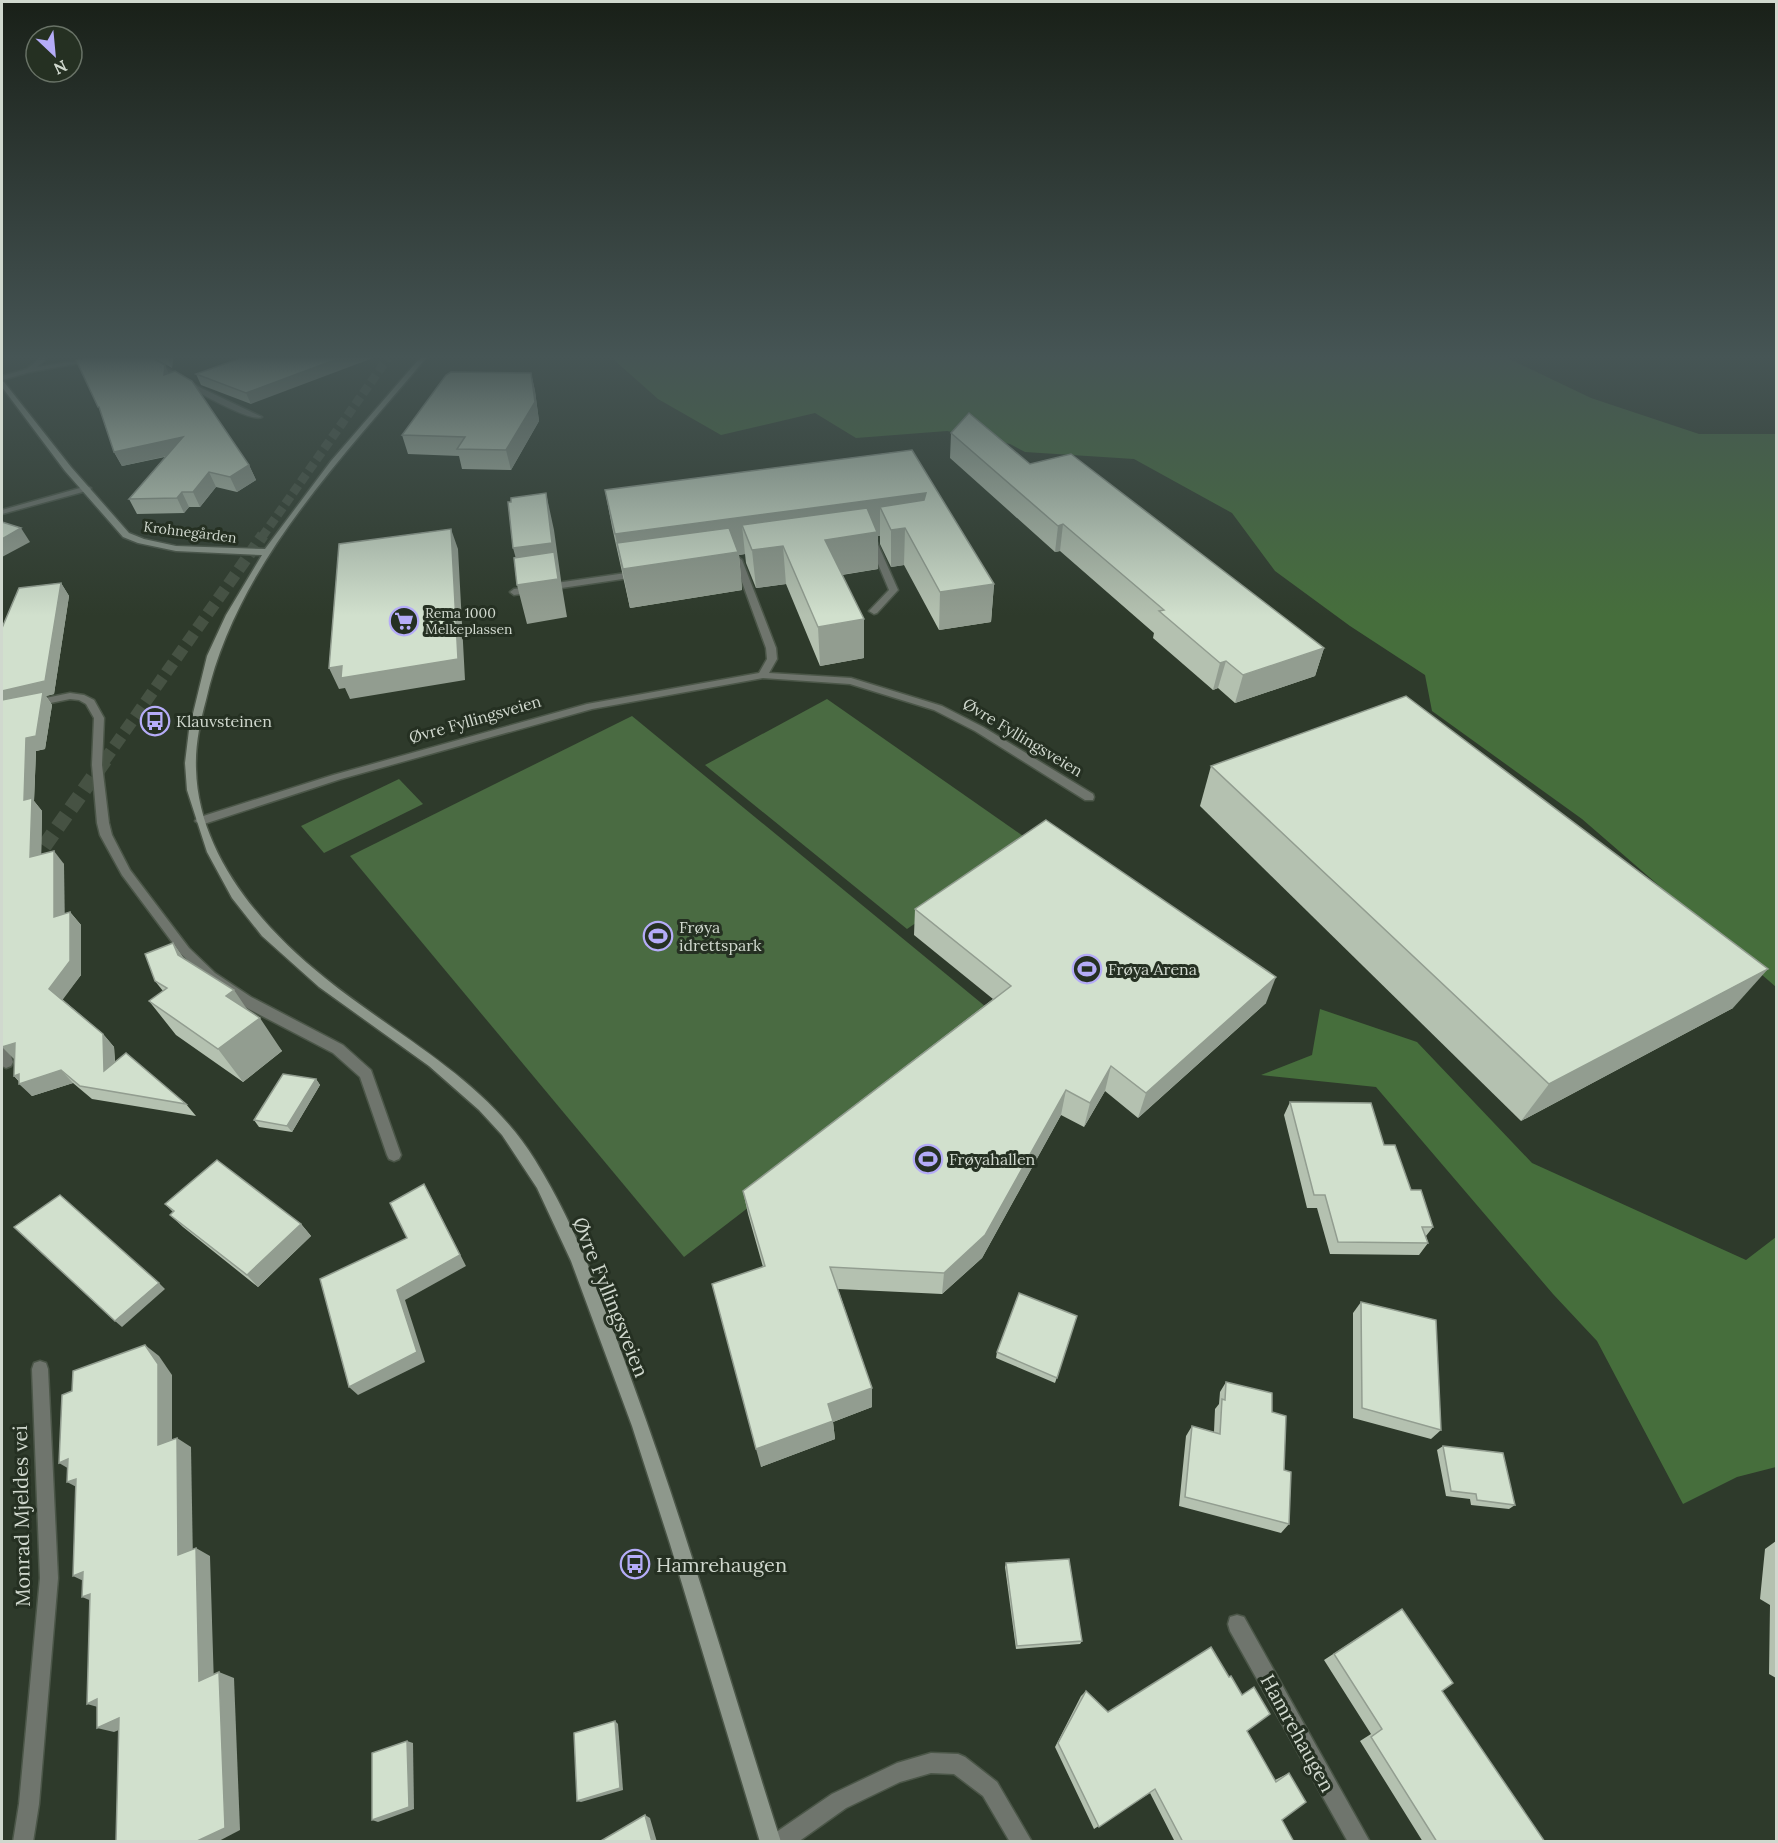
<svg xmlns="http://www.w3.org/2000/svg" width="1778" height="1843" font-family="Lora,serif">
<style>
.green{fill:#4a6b42}
.forest{fill:#466e3c}
.lines{fill:none;stroke-linecap:round;stroke-linejoin:round}
.primary-tunnel-far2{stroke:#465243;stroke-width:9;stroke-dasharray:9 4.5;stroke-linecap:butt}
.primary-tunnel-far1{stroke:#465243;stroke-width:12;stroke-dasharray:12 6;stroke-linecap:butt}
.primary-tunnel{stroke:#465243;stroke-width:15;stroke-dasharray:15 8;stroke-linecap:butt}
.minor-casing{stroke:#4b5648;stroke-width:3}
.secondary-casing{stroke:#4b5648;stroke-width:3}
.minor{fill:#6f756d;fill-rule:evenodd}
.secondary{fill:#8e988c;fill-rule:evenodd}
.wall{fill:#b4c1b0}
.shaded-wall{fill:#929d90}
.building{fill:#d1e0cd;stroke:#929d90;stroke-width:1.5}
.labels{text-anchor:middle;dominant-baseline:central;stroke-width:6;stroke-linejoin:round;paint-order:stroke}
.far-street-label{font-size:14px;fill:#d0d8ce;stroke:#253022}
.far-poi-label{font-size:14px;fill:#d0d8ce;stroke:#253022;text-anchor:start}
.street-label{font-size:16px;fill:#d0d8ce;stroke:#253022}
.poi-label{font-size:16px;fill:#d0d8ce;stroke:#253022;text-anchor:start}
.near-street-label{font-size:20px;fill:#d0d8ce;stroke:#253022}
.near-poi-label{font-size:20px;fill:#d0d8ce;stroke:#253022;text-anchor:start}
</style>
<rect width="100%" height="100%" fill="#2e3a2b"/>
<g class="green">
<polygon points="827,699 1033,843 907,929 705,765"/>
<polygon points="632,716 997,1016 684,1257 350,856"/>
<polygon points="399,779 423,804 324,853 301,826"/>
</g>
<g class="forest">
<polygon points="612,358 1507,358 1591,398 1699,434 1776,434 1776,987 1582,819 1432,711 1425,675 1350,626 1275,571 1232,513 1134,459 1025,452 1010,444 947,431 856,438 815,413 721,435 658,399"/>
<polygon points="1320,1009 1417,1042 1532,1163 1746,1260 1776,1237 1776,1467 1737,1477 1683,1504 1597,1341 1553,1294 1376,1087 1261,1075 1312,1055"/>
</g>
<g class="lines">
<polyline class="primary-tunnel-far2" points="262,537 388,358"/>
<polyline class="primary-tunnel-far1" points="104,761 263,535"/>
<polyline class="primary-tunnel" points="31,865 105,760"/>
<g class="minor-casing">
<g id="minor">
<polygon points="40,358 47,358 37,367 95,358 108,358 30,372 2,380 2,376 27,369"/>
<path d="M140 358 154 360 199 387 262 417C248 425 157 368 140 358Z"/>
<polygon points="87,486 91,488 90,490 2,514 2,510"/>
<polygon points="872,537 876,540 898,590 877,613 874,614 869,611 889,590 868,540"/>
<polygon points="738,557 742,560 776,648 777,659 769,673 851,678 942,706 983,727 1093,794 1094,797 1093,800 1085,800 975,731 934,710 850,684 763,678 592,709 341,779 201,825 195,821 197,818 333,775 587,704 759,673 767,659 766,648 734,560"/>
<polygon points="640,571 643,572 643,576 514,595 510,592 514,589"/>
<polygon points="70,693 84,695 94,700 104,718 102,765 109,823 112,835 130,870 189,948 215,973 251,997 343,1045 371,1070 401,1155 399,1159 394,1161 389,1159 387,1155 360,1077 333,1053 241,1005 207,979 181,954 122,875 100,835 97,823 92,765 94,718 86,704 79,700 70,699 2,713 2,707"/>
<polygon points="2,1043 7,1044 13,1062 11,1066 6,1068 2,1066"/>
<polygon points="40,1361 46,1363 48,1369 58,1578 39,1804 33,1842 13,1842 19,1804 40,1578 32,1369 34,1363"/>
<polygon points="1237,1615 1244,1617 1370,1842 1348,1842 1230,1631 1228,1624 1230,1617"/>
<polygon points="931,1753 958,1754 965,1757 997,1782 1032,1842 1010,1842 983,1796 954,1774 931,1773 900,1782 846,1808 798,1842 769,1842 772,1835 832,1794 897,1763"/>
</g>
</g>
<g class="secondary-casing">
<path id="secondary" d="M420 358H426C340 461 236 565 206 700 200 722 195 745 196 769 198 854 262 928 325 978 398 1037 484 1078 535 1160 578 1229 605 1307 633 1384 688 1534 732 1689 781 1842H760L670 1544 632 1426 571 1261 537 1188 502 1135 479 1110 429 1066 319 987 262 936 232 898 207 852 187 790 185 763 189 730 207 656 226 615 262 555 176 551 138 543 123 537 65 471 2 387V381L4 382 71 467 129 533 144 539 176 546 265 549 331 461Z"/>
</g>
<use href="#minor" class="minor"/>
<use href="#secondary" class="secondary"/>
</g>
<g class="wall">
<polygon points="153,358 173,358 172,368 154,358"/>
<polygon points="241,358 251,404 201,385 196,374"/>
<polygon points="531,373 535,391 539,421 511,470 462,469 459,456 408,454 402,435"/>
<polygon points="169,374 249,465 256,480 237,492 216,487 200,507 189,507 184,513 137,514 129,499 165,457 122,466 114,452"/>
<polygon points="951,433 1030,464 1324,648 1315,676 1235,703 1218,688 1213,690 1153,638 1154,633 1060,551 1055,552 950,458"/>
<polygon points="912,450 994,584 991,622 939,630 904,565 891,567 880,544 880,536 878,536 878,569 842,575 864,658 820,666 786,584 756,588 746,563 745,554 739,555 742,590 630,608 612,527 605,490"/>
<polygon points="61,583 69,596 54,694 46,696 52,705 45,749 36,751 34,801 42,811 41,854 64,864 64,914 70,912 81,925 81,975 62,999 103,1034 114,1047 115,1062 186,1104 196,1116 92,1099 73,1083 32,1096 14,1076 19,588"/>
<polygon points="1211,766 1733,1008 1521,1121 1200,806"/>
<polygon points="915,909 1266,1003 1138,1118 1105,1091 1084,1127 1061,1115 982,1258 942,1294 838,1289 872,1388 872,1407 833,1422 835,1439 761,1467 763,1267 748,1214 743,1191 993,999 914,935"/>
<polygon points="173,943 184,959 248,1010 282,1051 243,1082 176,1035 149,1001 163,991 155,981"/>
<polygon points="316,1079 320,1085 292,1132 259,1127 254,1120"/>
<polygon points="1290,1102 1384,1145 1433,1227 1426,1236 1428,1243 1419,1255 1330,1254 1317,1208 1307,1208 1284,1115"/>
<polygon points="165,1204 301,1224 311,1236 258,1287 183,1227 170,1215 173,1212"/>
<polygon points="1361,1302 1441,1430 1431,1439 1353,1418 1353,1313"/>
<polygon points="1077,1316 1055,1383 996,1358 997,1352"/>
<polygon points="1226,1382 1272,1412 1284,1470 1289,1524 1281,1533 1179,1506 1186,1436 1192,1426 1214,1432 1215,1409 1219,1404 1220,1392"/>
<polygon points="1443,1446 1515,1505 1509,1509 1471,1505 1470,1499 1446,1496 1437,1450"/>
<polygon points="1776,1541 1776,1678 1769,1674 1770,1605 1760,1599 1765,1549"/>
<polygon points="1006,1563 1082,1641 1080,1644 1016,1649 1005,1567"/>
<polygon points="1402,1609 1442,1691 1545,1842 1423,1842 1360,1741 1371,1734 1324,1660"/>
<polygon points="1086,1691 1108,1712 1247,1731 1275,1780 1289,1773 1282,1820 1294,1842 1175,1842 1150,1793 1094,1829 1055,1747 1081,1696"/>
</g>
<g class="shaded-wall">
<polygon points="167,358 173,358 172,368"/>
<polygon points="340,358 373,358 251,404 246,393"/>
<polygon points="165,365 171,379 164,375"/>
<polygon points="531,373 535,391 539,421 511,470 506,450"/>
<polygon points="183,437 189,451 122,466 114,452"/>
<polygon points="249,465 256,480 237,492 230,477"/>
<polygon points="209,472 216,487 200,507 193,492"/>
<polygon points="182,492 189,507 184,513 177,498"/>
<polygon points="546,493 554,530 561,580 561,581 567,617 527,624 517,585 523,584 513,548"/>
<polygon points="926,493 925,529 905,528 904,565 891,567 891,530 880,507 880,536 878,536 878,569 827,577 783,546 786,584 756,588 752,550 742,525 745,554 739,555 742,590 630,608 615,534"/>
<polygon points="1063,524 1060,551 1055,552 1058,526"/>
<polygon points="21,528 30,542 2,557 2,539"/>
<polygon points="451,529 458,549 465,680 350,699 345,688 339,689 329,668"/>
<polygon points="61,583 69,596 54,694 46,696 52,705 45,749 36,751 34,801 42,811 41,871 30,857 24,800 2,707 2,691"/>
<polygon points="994,584 991,622 939,630 940,592"/>
<polygon points="864,619 864,658 820,666 818,627"/>
<polygon points="1324,648 1315,676 1235,703 1243,675"/>
<polygon points="1226,661 1218,688 1213,690 1220,663"/>
<polygon points="54,851 64,864 65,930 54,917"/>
<polygon points="70,912 81,925 81,975 61,1002 49,989"/>
<polygon points="173,943 197,977 178,955"/>
<polygon points="1768,969 1733,1008 1521,1121 1549,1084"/>
<polygon points="1276,977 1266,1003 1138,1118 1146,1093"/>
<polygon points="234,990 255,1021 260,1018 282,1051 243,1082 218,1049 226,996"/>
<polygon points="103,1034 114,1047 116,1083 104,1071"/>
<polygon points="15,1043 15,1060 2,1047"/>
<polygon points="1111,1066 1105,1091 1084,1127 1090,1103"/>
<polygon points="61,1070 73,1083 32,1096 19,1084 22,1083 14,1076 19,1074"/>
<polygon points="316,1079 320,1085 292,1132 287,1126"/>
<polygon points="1066,1090 1061,1115 982,1258 942,1294 944,1273"/>
<polygon points="424,1184 430,1195 466,1266 405,1300 425,1362 358,1395 349,1387 397,1290"/>
<polygon points="301,1224 311,1236 258,1287 247,1275"/>
<polygon points="159,1283 165,1289 122,1327 115,1321"/>
<polygon points="145,1345 159,1356 172,1375 172,1454 158,1445"/>
<polygon points="872,1388 872,1407 833,1422 835,1439 761,1467 756,1449 828,1404"/>
<polygon points="177,1438 191,1447 193,1563 178,1555"/>
<polygon points="68,1459 76,1473 59,1463"/>
<polygon points="76,1479 84,1491 67,1482"/>
<polygon points="196,1548 210,1556 214,1686 199,1681"/>
<polygon points="83,1572 90,1584 73,1576"/>
<polygon points="90,1594 99,1604 82,1597"/>
<polygon points="219,1672 234,1678 240,1830 217,1842 195,1842"/>
<polygon points="97,1699 105,1709 87,1704"/>
<polygon points="119,1718 136,1723 114,1732 97,1728"/>
<polygon points="615,1721 618,1724 623,1790 581,1802 577,1801"/>
<polygon points="407,1741 413,1743 414,1809 378,1822 372,1820"/>
<polygon points="645,1815 650,1818 657,1842 652,1842"/>
</g>
<g class="building">
<polygon points="89,358 152,358 165,365 164,375 175,371 192,381 249,465 230,477 209,472 193,492 182,492 177,498 129,499 183,437 114,452 99,407 98,407 76,360"/>
<polygon points="241,358 340,358 246,393 196,374"/>
<polygon points="451,372 531,373 535,402 506,450 457,449 465,437 402,435 446,375"/>
<polygon points="969,413 1030,464 1071,454 1324,648 1243,675 1226,661 1220,663 1159,611 1164,610 1063,524 1058,526 951,433"/>
<polygon points="912,450 994,584 940,592 905,528 891,530 880,507 924,500 926,493 615,534 605,490"/>
<polygon points="546,493 552,543 513,548 508,502 511,502 511,498"/>
<polygon points="867,508 877,532 825,540 864,619 818,627 783,546 752,550 742,525"/>
<polygon points="2,522 21,528 2,539"/>
<polygon points="729,528 738,552 623,569 617,543"/>
<polygon points="451,529 458,659 341,678 342,666 329,668 339,544"/>
<polygon points="554,552 558,579 517,585 514,558"/>
<polygon points="61,583 45,681 2,691 2,628 19,588"/>
<polygon points="43,692 36,736 26,738 24,800 32,798 30,857 54,851 54,917 70,912 70,961 49,989 103,1034 104,1071 126,1053 186,1104 80,1086 61,1070 19,1084 19,1074 14,1076 15,1043 2,1047 2,700"/>
<polygon points="1406,696 1768,969 1549,1084 1211,766"/>
<polygon points="1046,820 1276,977 1146,1093 1111,1066 1090,1103 1066,1090 985,1235 944,1273 830,1267 872,1388 828,1404 833,1421 756,1449 712,1284 765,1266 743,1191 1011,986 915,909"/>
<polygon points="173,943 178,955 234,990 226,996 260,1018 218,1049 149,1001 167,988 155,981 145,954"/>
<polygon points="283,1074 316,1079 287,1126 254,1120"/>
<polygon points="1290,1102 1371,1103 1384,1145 1395,1145 1411,1190 1421,1190 1433,1227 1422,1227 1428,1243 1338,1242 1325,1195 1314,1195"/>
<polygon points="217,1160 301,1224 247,1275 170,1215 174,1211 165,1204"/>
<polygon points="424,1184 460,1255 397,1290 417,1352 349,1387 320,1279 407,1238 390,1203"/>
<polygon points="60,1195 159,1283 115,1321 14,1227"/>
<polygon points="1019,1293 1077,1316 1057,1378 997,1352"/>
<polygon points="1361,1302 1436,1320 1441,1430 1362,1408"/>
<polygon points="145,1345 158,1364 158,1445 177,1438 178,1555 196,1548 199,1681 219,1672 225,1828 195,1842 116,1842 119,1718 97,1728 97,1699 87,1704 90,1594 82,1597 83,1572 73,1576 76,1479 67,1482 68,1459 59,1463 62,1395 72,1391 73,1371"/>
<polygon points="1226,1382 1272,1393 1272,1412 1286,1416 1284,1470 1291,1472 1289,1524 1185,1497 1192,1426 1220,1434 1222,1399 1225,1400"/>
<polygon points="1443,1446 1503,1453 1515,1505 1477,1500 1476,1494 1451,1491"/>
<polygon points="1069,1559 1082,1641 1017,1646 1006,1563"/>
<polygon points="1402,1609 1453,1683 1442,1691 1545,1842 1437,1842 1371,1737 1382,1729 1334,1654"/>
<polygon points="1211,1647 1229,1677 1231,1676 1242,1695 1254,1687 1270,1714 1247,1731 1276,1782 1289,1773 1306,1802 1282,1820 1294,1842 1183,1842 1155,1789 1099,1827 1058,1743 1086,1691 1108,1712"/>
<polygon points="615,1721 620,1788 577,1801 574,1733"/>
<polygon points="407,1741 409,1807 372,1820 372,1753"/>
<polygon points="645,1815 652,1842 599,1842"/>
</g>
<linearGradient id="sky" x2="0" y2="1"><stop stop-color="#192018"/><stop offset="0.58" stop-color="#465555"/><stop offset="1" stop-color="#465555" stop-opacity="0"/></linearGradient>
<rect width="1778" height="616" fill="url(#sky)"/>
<defs>
<g id="supermarket-ring" transform="scale(1.5)"><circle r="9.5" fill="#253022" stroke="#b5acf8" stroke-width="1.5"/><path d="M-6-5.5h2.5l.6 2H6L4.5 2H-2.5L-4.4-4H-6ZM-1.5 3.2a1.3 1.3 0 1 0 .1 0ZM3 3.2a1.3 1.3 0 1 0 .1 0Z" fill="#b5acf8"/></g>
<g id="bus-ring" transform="scale(1.5)"><circle r="9.5" fill="#253022" stroke="#b5acf8" stroke-width="1.5"/><path d="M-5-6H5V4H4V6H2V4H-2V6H-4V4H-5ZM-3.5-4V0h7V-4ZM-3.5 1.2v1.5H-2V1.2ZM2 1.2v1.5H3.5V1.2Z" fill="#b5acf8"/></g>
<g id="stadium-ring" transform="scale(1.5)"><circle r="9.5" fill="#253022" stroke="#b5acf8" stroke-width="1.5"/><path d="M0-5a6.5 5 0 1 0 0 10a6.5 5 0 1 0 0-10ZM-3.5-1.8h7v3.6h-7Z" fill="#b5acf8"/></g>
</defs>
<g fill-rule="evenodd">
<use href="#supermarket-ring" x="404" y="621"/>
<use href="#bus-ring" x="155" y="721"/>
<use href="#stadium-ring" x="658" y="936"/>
<use href="#stadium-ring" x="1087" y="969"/>
<use href="#stadium-ring" x="928" y="1159"/>
<use href="#bus-ring" x="635" y="1564"/>
</g>
<g class="labels">
<g class="far-street-label">
<text transform="translate(190 532) rotate(7)">Krohnegården</text>
</g>
<g class="far-poi-label">
<text x="425" y="613">Rema 1000<tspan x="425" dy="16">Melkeplassen</tspan></text>
</g>
<g class="street-label">
<text transform="translate(475 719) rotate(-16)">Øvre Fyllingsveien</text>
<text transform="translate(1023 737) rotate(31)">Øvre Fyllingsveien</text>
</g>
<g class="poi-label">
<text x="176" y="721">Klauvsteinen</text>
<text x="679" y="927">Frøya<tspan x="679" dy="18">idrettspark</tspan></text>
<text x="1108" y="969">Frøya Arena</text>
<text x="949" y="1159">Frøyahallen</text>
</g>
<g class="near-street-label">
<text transform="translate(611 1297) rotate(68)">Øvre Fyllingsveien</text>
<text transform="translate(21 1516) rotate(-91)">Monrad Mjeldes vei</text>
<text transform="translate(1298 1733) rotate(61)">Hamrehaugen</text>
</g>
<g class="near-poi-label">
<text x="656" y="1564">Hamrehaugen</text>
</g>
</g>
<rect width="1778" height="1843" fill="none" stroke="#d0d8ce" stroke-width="6"/>
<g transform="translate(54 54) rotate(154)"><circle r="28" fill="#253022" stroke="#697367" stroke-width="1.5"/>
<path d="M0-4.5L10 22L0 15L-10 22Z" fill="#b5acf8"/>
<text y="-9" font-size="16" font-weight="bold" text-anchor="middle" fill="#d0d8ce">N</text>
</g>
</svg>
